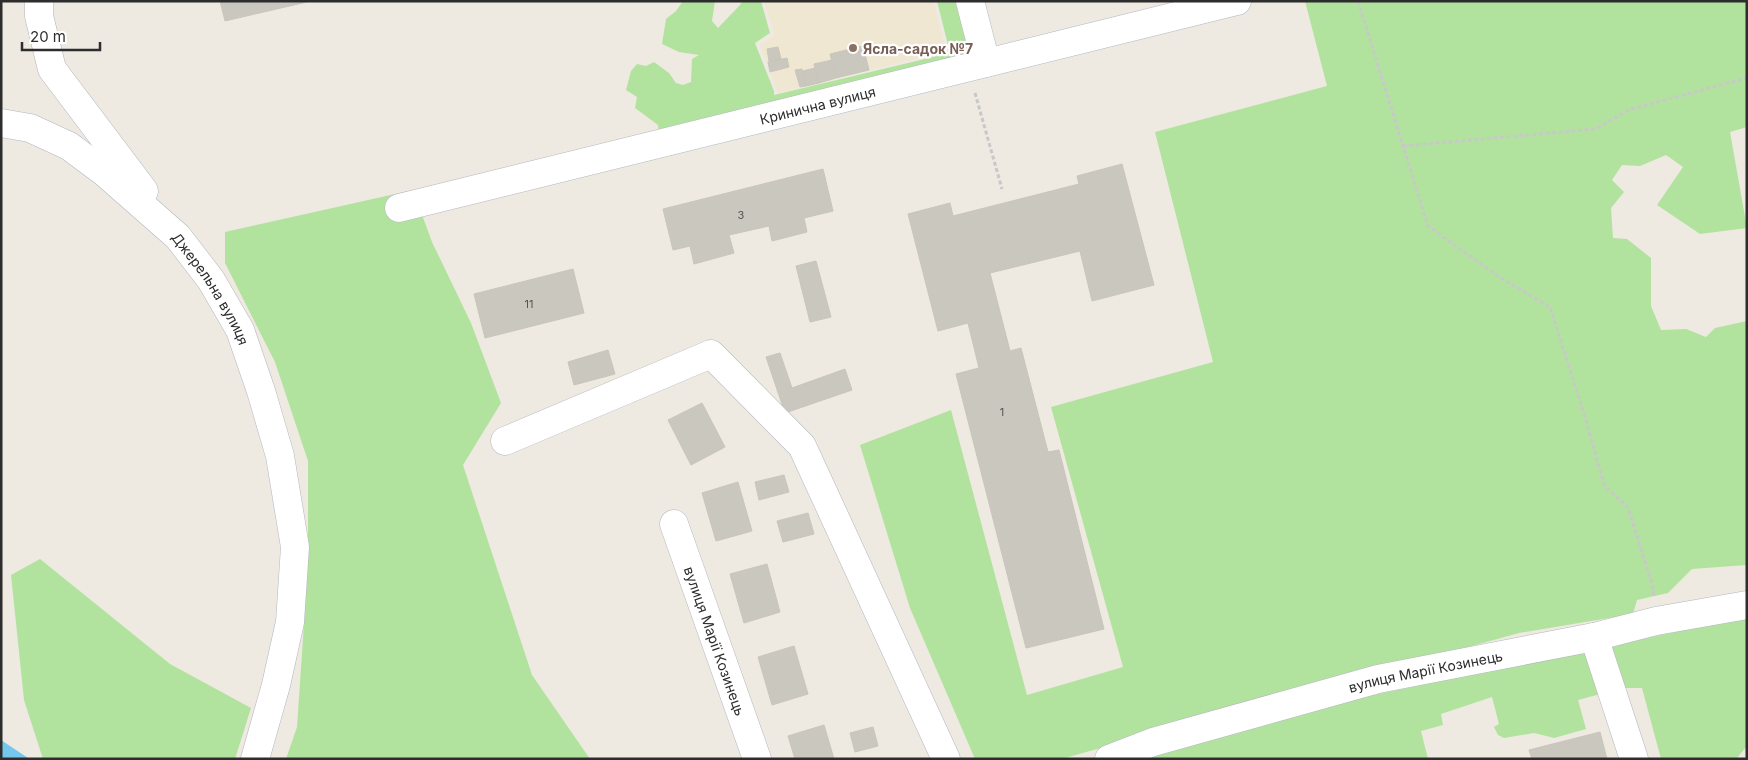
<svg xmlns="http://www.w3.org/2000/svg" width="1748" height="760" font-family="Inter,sans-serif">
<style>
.education{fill:#efe7d1}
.green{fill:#b2e39e}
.water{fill:#76c7ee}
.building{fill:#cac7bf;stroke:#cac5ba}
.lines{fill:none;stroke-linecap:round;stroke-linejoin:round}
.minor-casing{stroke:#b4b6c0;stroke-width:29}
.path{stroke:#c8c8c8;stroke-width:3;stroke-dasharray:4 2.5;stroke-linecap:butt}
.minor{stroke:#fff;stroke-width:28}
.education-dot{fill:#8d6e63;stroke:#fff;stroke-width:2}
.labels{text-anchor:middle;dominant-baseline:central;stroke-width:4.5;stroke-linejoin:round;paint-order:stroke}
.number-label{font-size:11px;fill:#545452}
.education-label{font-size:14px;font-weight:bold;fill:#785e54;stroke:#fff;text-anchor:start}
.street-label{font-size:14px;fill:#2d2d2d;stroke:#fff}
</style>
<rect width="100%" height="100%" fill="#eee9e1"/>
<polygon class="education" points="764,1 933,1 946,51 778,93 760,45 775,35"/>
<g class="green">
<polygon points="683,1 715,1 712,21 718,28 740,5 742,1 761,1 770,33 755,43 774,91 774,95 950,53 937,1 959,1 974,60 659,134 658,125 635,108 637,97 626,90 631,71 637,64 646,66 654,62 669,73 676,83 683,85 691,82 692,59 699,55 679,52 662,44 666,19 676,11"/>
<polygon points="1305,1 1747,1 1747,127 1730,132 1747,228 1700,234 1657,205 1683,167 1666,155 1640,166 1622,165 1612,180 1624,192 1611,208 1613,238 1627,239 1651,258 1651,306 1661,330 1686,329 1706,337 1715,328 1747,321 1747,565 1692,569 1668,593 1637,600 1633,614 1519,633 1061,759 975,759 910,608 860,445 951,410 1027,695 1123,667 1051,407 1213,362 1155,132 1327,86"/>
<polygon points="413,190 432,242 471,323 501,403 463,465 532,675 590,759 286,759 297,727 308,564 308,461 275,362 225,263 225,232"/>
<polygon points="40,559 170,664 251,708 235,759 43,759 24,700 11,575"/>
<polygon points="1747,617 1747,746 1736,759 1661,759 1642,688 1623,688 1578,700 1586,729 1554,738 1534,733 1504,738 1498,735 1494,727 1499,724 1492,697 1441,714 1443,725 1421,731 1428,759 1127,759 1244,722"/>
</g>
<polygon class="water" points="1,740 28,758 28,759 1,759"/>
<g class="building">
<polygon points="220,1 311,1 225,21"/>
<polygon points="863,46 869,70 836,78 830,54"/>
<polygon points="778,47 781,59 769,61 767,49"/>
<polygon points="787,58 789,67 770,72 768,62"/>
<polygon points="832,60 836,78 819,83 814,64"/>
<polygon points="815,68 819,83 806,86 803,71"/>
<polygon points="802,69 806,86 800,87 795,70"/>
<polygon points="1122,164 1154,285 1092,301 1080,251 990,273 1010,351 1021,348 1048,452 1059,450 1104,629 1026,648 956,374 979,368 968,323 938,331 908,214 950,203 953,216 1079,184 1077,176"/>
<polygon points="823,169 833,211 804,218 807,232 772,241 769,226 729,235 734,253 694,264 690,246 673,250 663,209"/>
<polygon points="816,261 831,317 810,322 796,266"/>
<polygon points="573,269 584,313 485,338 474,294"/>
<polygon points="608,350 615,374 574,385 568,362"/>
<polygon points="780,353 792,388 845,369 852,390 785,413 766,357"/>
<polygon points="702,403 725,447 691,465 668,420"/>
<polygon points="784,475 789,492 759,500 755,482"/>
<polygon points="738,482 752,531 716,541 702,493"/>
<polygon points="808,513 814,534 783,542 777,521"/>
<polygon points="767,564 780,612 744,623 730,574"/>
<polygon points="794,646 808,694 772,705 758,657"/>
<polygon points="824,725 834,759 795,759 788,736"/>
<polygon points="873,727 878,746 855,752 850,733"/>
<polygon points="1600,732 1607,759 1532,759 1529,750"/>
</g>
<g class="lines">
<g class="minor-casing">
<g id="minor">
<polyline points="39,1 39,16 52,69 144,191"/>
<polyline points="970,1 986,63"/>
<path id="s1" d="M1 123 30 128 69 146 104 172 178 237 211 280 240 330 261 391 280 456 295 547 290 622 276 685 255 759"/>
<path id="s2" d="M399 208 1237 1"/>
<polyline points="505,441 711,354 802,446 946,759"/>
<path id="s3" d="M674 524 757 759"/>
<polyline points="1594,637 1634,759"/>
<path id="s4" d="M1109 759 1153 742 1378 679 1594 637 1656 621 1747 605"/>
</g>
</g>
<g class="path">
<polyline points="1358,1 1428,226 1499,277 1550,307 1586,420 1604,485 1628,508 1653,587 1654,596"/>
<polyline points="975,93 1002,189"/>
<polyline points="1403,146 1595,129 1631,109 1747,78"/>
</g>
<use href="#minor" class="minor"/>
</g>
<circle class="education-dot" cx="853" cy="48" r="5"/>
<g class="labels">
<g class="number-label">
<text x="741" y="215">3</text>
<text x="529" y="304">11</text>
<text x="1002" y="412">1</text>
</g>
<g class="education-label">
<text x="863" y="48">Ясла-садок №7</text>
</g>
<g class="street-label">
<text stroke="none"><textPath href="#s2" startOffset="431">Кринична вулиця</textPath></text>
<text stroke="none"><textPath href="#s1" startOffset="276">Джерельна вулиця</textPath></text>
<text stroke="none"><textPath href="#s3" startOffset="124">вулиця Марії Козинець</textPath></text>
<text stroke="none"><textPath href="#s4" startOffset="329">вулиця Марії Козинець</textPath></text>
</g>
</g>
<rect width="1748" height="760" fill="none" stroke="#2d2d2d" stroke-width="5"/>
<path d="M22 42v8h78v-8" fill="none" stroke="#2d2d2d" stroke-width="2.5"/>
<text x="30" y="42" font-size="15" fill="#2d2d2d" stroke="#ffffff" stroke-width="4" paint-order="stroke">20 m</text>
</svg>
